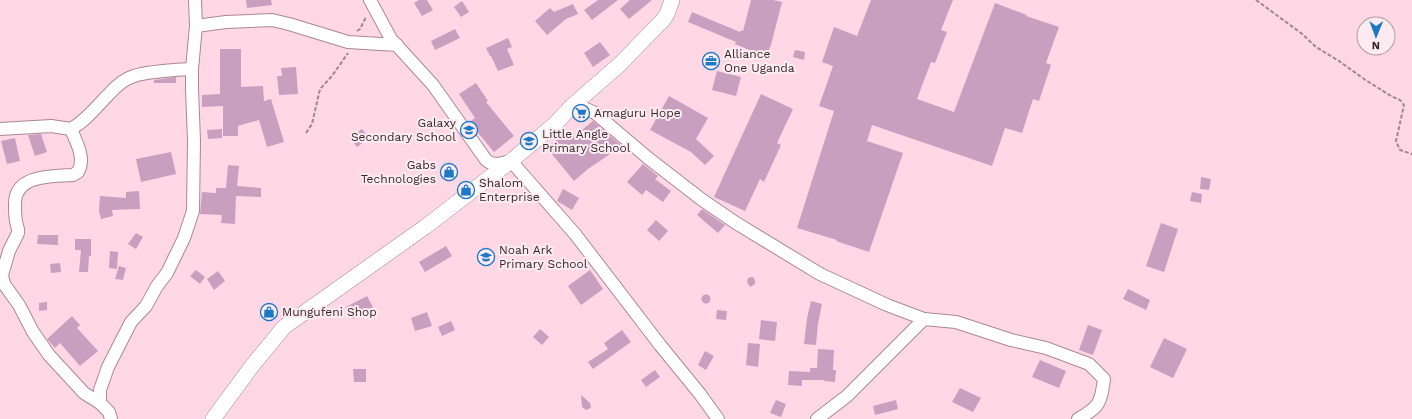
<svg xmlns="http://www.w3.org/2000/svg" width="1412" height="419" font-family="'Work Sans',sans-serif">
<style>
.building{fill:#c99fc0}
.lines{fill:none;stroke-linecap:round;stroke-linejoin:round}
.minor-casing{stroke:#ab8794;stroke-width:14}
.tertiary-casing{stroke:#ab8794;stroke-width:16}
.path{stroke:#a28690;stroke-width:2;stroke-dasharray:4 2;stroke-linecap:butt}
.minor{stroke:#fff;stroke-width:12}
.tertiary{stroke:#fff;stroke-width:15}
.labels{text-anchor:middle;dominant-baseline:central;stroke-width:4;stroke-linejoin:round;paint-order:stroke}
.poi-label{font-size:12px;fill:#36272c;stroke:#fcecf1;text-anchor:start}
</style>
<rect width="100%" height="100%" fill="#ffd7e5"/>
<g class="building">
<polygon points="246,0 271,0 272,5 247,8"/>
<polygon points="419,0 427,0 433,10 422,16 414,3"/>
<polygon points="598,0 618,0 592,20 584,10"/>
<polygon points="630,0 652,0 629,19 620,9"/>
<polygon points="751,0 773,0 782,2 771,45 766,57 735,44 736,42 688,22 692,12 740,32 741,30 743,31"/>
<polygon points="871,0 953,0 941,30 947,32 935,63 931,62 917,99 954,112 995,3 1027,15 1026,16 1059,27 1046,63 1051,65 1039,101 1033,99 1022,133 1005,128 992,166 872,125 867,141 903,153 869,252 836,241 837,240 797,228 834,111 819,106 833,66 822,62 834,27 857,36"/>
<polygon points="462,1 469,12 461,17 454,7"/>
<polygon points="573,4 578,14 566,19 547,35 535,21 550,8 554,12"/>
<polygon points="455,29 460,38 435,50 431,41"/>
<polygon points="508,38 512,47 507,49 514,65 498,71 491,56 490,56 486,48"/>
<polygon points="600,42 610,55 593,67 584,53"/>
<polygon points="220,49 241,49 241,87 263,86 264,101 271,99 284,142 267,147 259,120 238,126 238,136 223,136 223,106 202,107 202,95 220,94"/>
<polygon points="795,50 805,52 804,60 793,57"/>
<polygon points="296,67 298,94 279,95 277,76 282,76 281,68"/>
<polygon points="717,71 741,77 736,96 712,90"/>
<polygon points="176,77 176,83 154,83 154,80"/>
<polygon points="476,83 488,101 486,102 514,136 494,152 469,122 475,118 459,94"/>
<polygon points="761,94 793,109 777,143 781,145 764,182 760,179 745,211 714,197"/>
<polygon points="669,96 708,118 696,139 714,156 705,165 691,152 650,130"/>
<polygon points="593,121 622,146 588,169 574,181 547,148 567,132 572,138"/>
<polygon points="222,129 222,138 208,139 207,130"/>
<polygon points="362,129 369,138 357,147 350,138"/>
<polygon points="41,134 47,152 35,156 28,135"/>
<polygon points="15,138 20,161 7,164 1,141"/>
<polygon points="171,152 176,174 141,182 136,159"/>
<polygon points="643,164 658,176 655,179 671,191 663,202 646,190 642,195 627,182"/>
<polygon points="228,165 239,166 237,186 261,188 261,197 236,196 235,224 221,223 222,215 200,214 202,192 216,193 216,188 226,188"/>
<polygon points="1201,177 1211,179 1209,190 1200,189"/>
<polygon points="563,189 579,198 572,210 557,201"/>
<polygon points="139,191 140,209 112,210 113,216 101,219 99,211 100,196 126,198 126,192"/>
<polygon points="1192,192 1202,194 1201,203 1190,201"/>
<polygon points="702,209 725,225 718,233 697,215"/>
<polygon points="656,220 668,231 659,241 647,230"/>
<polygon points="1161,223 1178,229 1164,272 1146,266"/>
<polygon points="136,233 143,237 136,249 128,244"/>
<polygon points="38,235 58,235 58,245 37,244"/>
<polygon points="75,239 91,239 91,256 89,256 88,272 79,272 81,250 75,250"/>
<polygon points="446,246 452,256 425,272 419,262"/>
<polygon points="110,251 118,252 117,269 109,268"/>
<polygon points="60,263 61,272 51,273 50,264"/>
<polygon points="119,266 126,268 123,280 115,279"/>
<polygon points="196,270 205,277 200,284 190,276"/>
<polygon points="590,270 603,289 581,305 568,286"/>
<polygon points="218,271 225,281 214,290 207,279"/>
<polygon points="752,277 754,278 755,281 755,284 750,287 747,282 748,278"/>
<polygon points="1128,289 1150,300 1146,310 1123,299"/>
<circle cx="706" cy="299" r="4.5"/>
<polygon points="367,296 373,307 353,319 346,307"/>
<polygon points="811,301 822,304 818,324 816,345 804,344 807,318"/>
<polygon points="47,302 47,310 39,311 39,303"/>
<polygon points="717,310 727,311 726,320 716,319"/>
<polygon points="427,312 432,326 415,331 411,318"/>
<polygon points="72,316 80,325 77,328 98,351 80,366 60,343 55,348 47,339"/>
<polygon points="761,320 777,322 775,341 759,339"/>
<polygon points="451,321 455,330 442,336 438,327"/>
<polygon points="1088,325 1102,330 1093,355 1079,350"/>
<polygon points="540,329 549,337 542,345 533,337"/>
<polygon points="622,330 631,342 593,369 588,362 608,349 604,343"/>
<polygon points="1164,338 1187,349 1173,378 1150,367"/>
<polygon points="748,343 760,344 758,367 746,365"/>
<polygon points="818,349 834,350 833,370 836,370 835,382 824,381 824,380 802,380 802,386 788,385 789,371 810,372 810,368 817,368"/>
<polygon points="705,351 714,356 706,370 698,365"/>
<polygon points="1040,360 1066,371 1059,388 1032,377"/>
<polygon points="353,369 366,369 366,382 354,382"/>
<polygon points="655,370 660,377 646,387 641,380"/>
<polygon points="960,388 981,398 973,412 952,402"/>
<polygon points="581,395 590,403 591,407 589,409 586,410 582,407"/>
<polygon points="776,400 786,404 781,417 770,413"/>
<polygon points="896,400 898,409 875,415 873,406"/>
</g>
<g class="lines">
<g class="minor-casing">
<g id="minor">
<path d="M370 0 391 39 433 85 486 160C494 167 502 163 511 161L575 234 660 345 700 394 718 419"/>
<polyline points="196,26 226,22 272,20 289,24 348,42 397,45"/>
<polyline points="572,106 582,107 595,113 648,158 701,199 736,223 820,274 887,305 924,319"/>
<path d="M0 129 51 126 71 129C76 142 86 158 78 172L73 175C50 176 14 175 15 205 15 210 15 216 16 221 16 225 19 228 18 233L9 251 2 275 4 284 19 305 33 332 49 355 84 393 100 403"/>
<path d="M71 129C87 120 96 107 109 94 116 86 124 79 134 76 149 71 175 70 192 69"/>
<polyline points="111,419 109,412 100,403 100,390 108,367 131,322 146,306 157,286 167,273 184,238 193,211 194,141 192,89 192,69 196,26 195,0"/>
<path d="M817 419 847 396 924 319 956 322 1011 340 1046 348 1089 364 1104 379C1101 402 1100 407 1078 419"/>
</g>
</g>
<g class="tertiary-casing">
<polyline id="tertiary" points="213,419 252,366 284,327 425,227 511,161 555,124 572,106 619,65 663,20 667,14 672,0"/>
</g>
<g class="path">
<polyline points="1256,0 1301,33 1316,47 1339,61 1364,79 1391,96 1400,100 1404,105 1396,141 1400,150 1412,154"/>
<polyline points="357,31 360,29 366,17"/>
<polyline points="306,133 312,124 320,89 332,76 348,53"/>
</g>
<use href="#minor" class="minor"/>
<use href="#tertiary" class="tertiary"/>
</g>
<defs>
<g id="office-ring" transform="scale(0.9)"><circle r="9.5" fill="#fcecf1" stroke="#1b79c6" stroke-width="1.5"/><path d="M-6-3h4V-5.5h4V-3h4V5H-6ZM-1-4.5V-3h2v-1.5ZM-6 0V1H6V0Z" fill="#1b79c6"/></g>
<g id="supermarket-ring" transform="scale(0.9)"><circle r="9.5" fill="#fcecf1" stroke="#1b79c6" stroke-width="1.5"/><path d="M-6-5.5h2.5l.6 2H6L4.5 2H-2.5L-4.4-4H-6ZM-1.5 3.2a1.3 1.3 0 1 0 .1 0ZM3 3.2a1.3 1.3 0 1 0 .1 0Z" fill="#1b79c6"/></g>
<g id="school-ring" transform="scale(0.9)"><circle r="9.5" fill="#fcecf1" stroke="#1b79c6" stroke-width="1.5"/><path d="M0-5L7-2L0 1L-7-2ZM-4 1L0 2.5L4 1V4Q0 6-4 4Z" fill="#1b79c6"/></g>
<g id="shop-ring" transform="scale(0.9)"><circle r="9.5" fill="#fcecf1" stroke="#1b79c6" stroke-width="1.5"/><path d="M-5-2.5h2.3a2.7 3.5 0 0 1 5.4 0H5L5.5 6h-11ZM-1.5-2.5h3a1.5 2.3 0 0 0-3 0Z" fill="#1b79c6"/></g>
</defs>
<g fill-rule="evenodd">
<use href="#office-ring" x="711" y="61"/>
<use href="#supermarket-ring" x="581" y="113"/>
<use href="#school-ring" x="469" y="130"/>
<use href="#school-ring" x="529" y="141"/>
<use href="#shop-ring" x="449" y="172"/>
<use href="#shop-ring" x="466" y="190"/>
<use href="#school-ring" x="486" y="257"/>
<use href="#shop-ring" x="269" y="312"/>
</g>
<g class="labels">
<g class="poi-label">
<text x="724" y="54">Alliance<tspan x="724" dy="14">One Uganda</tspan></text>
<text x="594" y="113">Amaguru Hope</text>
<text x="456" y="123" text-anchor="end">Galaxy<tspan x="456" dy="14">Secondary School</tspan></text>
<text x="542" y="134">Little Angle<tspan x="542" dy="14">Primary School</tspan></text>
<text x="436" y="165" text-anchor="end">Gabs<tspan x="436" dy="14">Technologies</tspan></text>
<text x="479" y="183">Shalom<tspan x="479" dy="14">Enterprise</tspan></text>
<text x="499" y="250">Noah Ark<tspan x="499" dy="14">Primary School</tspan></text>
<text x="282" y="312">Mungufeni Shop</text>
</g>
</g>
<g transform="translate(1376 36) rotate(181)"><circle r="19" fill="#fcecf1" stroke="#ad9da2"/>
<path d="M0-3L7 15L0 10L-7 15Z" fill="#1b79c6"/>
<text y="-6" font-size="11" font-weight="bold" text-anchor="middle" fill="#36272c">N</text>
</g>
</svg>
